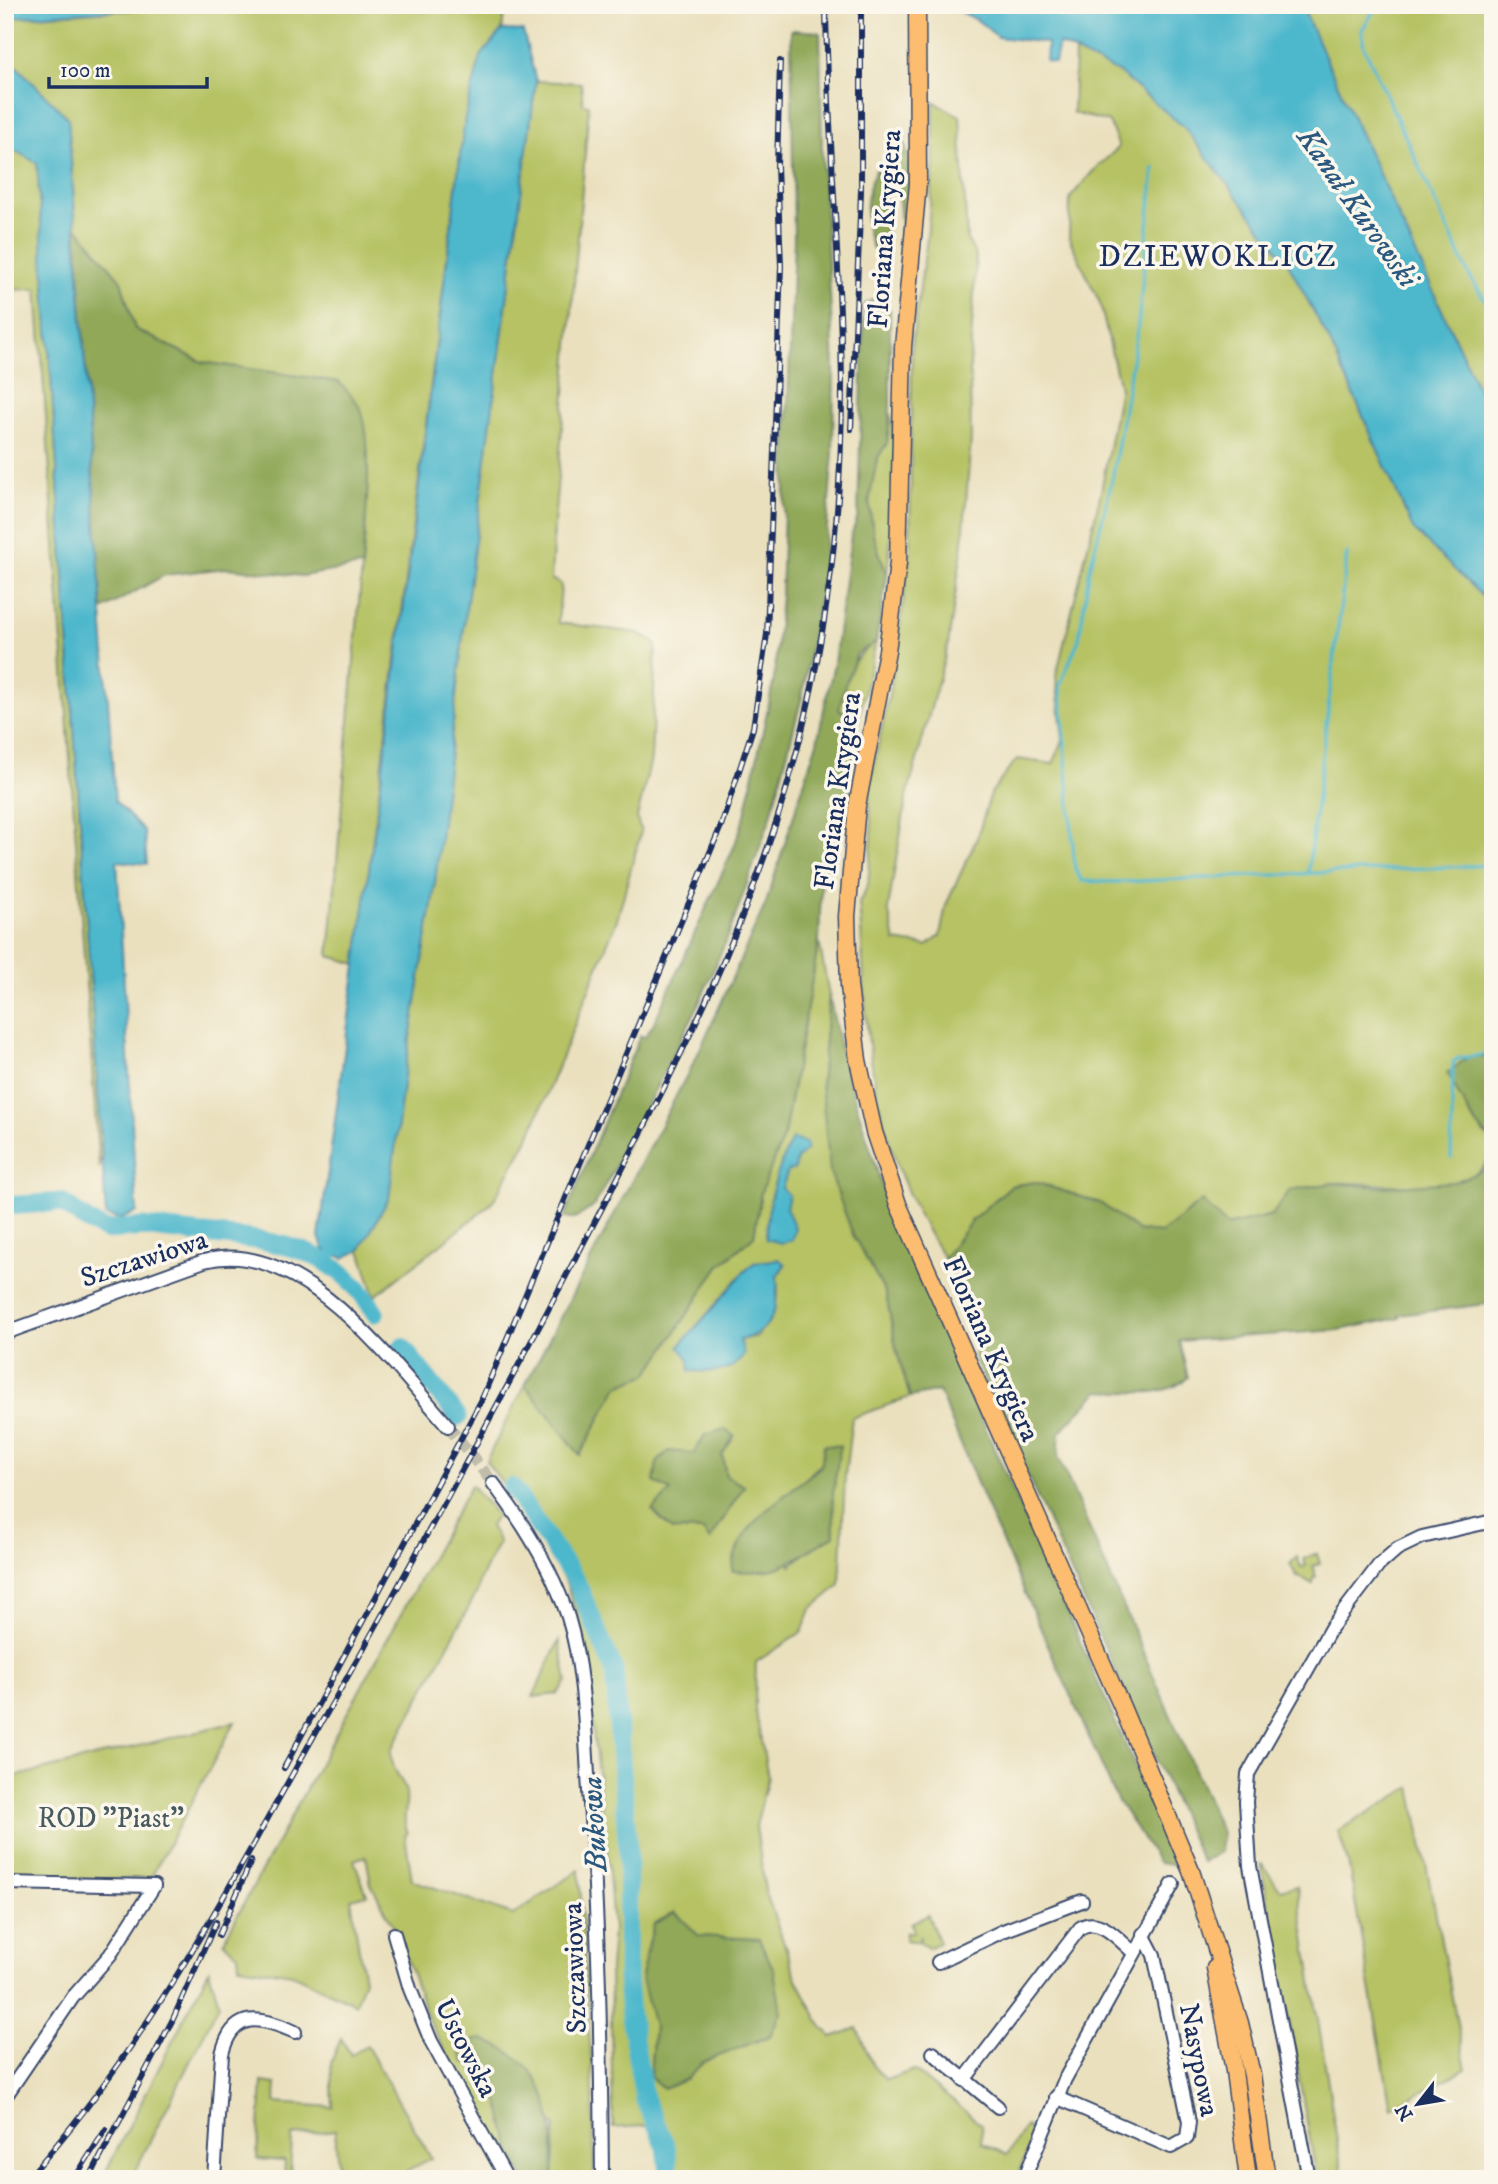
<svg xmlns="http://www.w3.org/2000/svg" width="1498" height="2184" font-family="'IM FELL DW Pica',serif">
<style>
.green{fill:#b6c263;stroke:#687860;stroke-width:2;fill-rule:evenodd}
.forest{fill:#90a859;stroke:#566c5c;stroke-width:2}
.water{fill:#4eb7cc;stroke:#347395;stroke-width:2}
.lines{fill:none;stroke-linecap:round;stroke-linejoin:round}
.stream{stroke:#4eb7cc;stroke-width:3.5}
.canal{stroke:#4eb7cc;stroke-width:10}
.river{stroke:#4eb7cc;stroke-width:19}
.minor-tunnel{stroke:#c1bdab;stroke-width:12;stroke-dasharray:12 6;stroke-linecap:butt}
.minor-casing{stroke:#3a4a6c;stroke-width:16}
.major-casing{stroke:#3a4a6c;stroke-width:19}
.minor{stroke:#fff;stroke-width:12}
.major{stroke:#fcbd6f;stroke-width:16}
.rail-casing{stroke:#1b2f5e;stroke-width:6}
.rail{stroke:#fbf7ec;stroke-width:3.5;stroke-dasharray:10;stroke-linecap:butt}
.labels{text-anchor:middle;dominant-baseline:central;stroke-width:7;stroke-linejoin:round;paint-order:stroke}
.street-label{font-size:28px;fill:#1b2f5e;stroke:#fbf7ec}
.park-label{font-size:28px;fill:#4a5b60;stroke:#fbf7ec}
.water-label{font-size:30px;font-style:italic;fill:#2a587f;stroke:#fbf7ec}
.neighbourhood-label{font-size:30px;letter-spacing:2px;fill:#1b2f5e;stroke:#fbf7ec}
</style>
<rect width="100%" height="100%" fill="#fbf7ec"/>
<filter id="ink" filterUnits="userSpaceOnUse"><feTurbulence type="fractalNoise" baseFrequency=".0143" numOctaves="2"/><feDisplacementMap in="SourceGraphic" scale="14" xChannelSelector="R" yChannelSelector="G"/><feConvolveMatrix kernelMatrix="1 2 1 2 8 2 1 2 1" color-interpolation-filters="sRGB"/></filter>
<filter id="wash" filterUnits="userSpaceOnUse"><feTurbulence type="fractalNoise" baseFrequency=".00686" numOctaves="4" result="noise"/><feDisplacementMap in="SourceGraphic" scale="28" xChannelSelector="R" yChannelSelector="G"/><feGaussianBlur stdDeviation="1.57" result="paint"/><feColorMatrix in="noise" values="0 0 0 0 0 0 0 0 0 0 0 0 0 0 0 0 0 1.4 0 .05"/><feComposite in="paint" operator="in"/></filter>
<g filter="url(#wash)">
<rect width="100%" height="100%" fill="#eae0be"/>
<g class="green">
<polygon points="210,5 480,5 504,15 502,30 481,56 465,117 357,964 329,956 366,520 366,436 339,382 202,362 135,329 121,281 76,226 68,118 5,55 5,18"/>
<polygon points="1301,5 1493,5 1493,414 1487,408"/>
<path d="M1075 50 1118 72 1184 127 1288 263 1330 342 1413 529 1493 607V1058L1469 1056 1482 1132 1493 1141C1493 1206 1376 1180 1335 1183 1318 1184 1290 1207 1273 1214 1259 1220 1241 1222 1226 1226L1202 1201 1161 1233 1138 1231 1100 1203 1035 1182 1011 1186 973 1219 944 1258C899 1192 874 1106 867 1026 863 985 863 944 859 903L868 885 872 837 869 789 892 680 910 555 912 343 927 239 934 162V102L960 116 967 239 976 256 970 361 971 438 963 542 948 645 906 800 888 909 895 941 927 946 940 936 946 905 977 838 991 793 1017 759 1053 764 1063 740 1056 676 1101 492 1120 388 1100 303 1069 238 1070 198 1093 171 1119 147 1109 122 1073 113Z"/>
<polygon points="536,81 581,83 583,104 589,105 554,525 551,579 560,583 561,587 558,623 639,633 656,644 651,759 637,818 641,832 617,920 530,1135 495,1198 486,1208 375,1296 360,1250 389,1198 404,1076 434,891 466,609"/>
<polygon points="5,145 37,163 102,1156 99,1168 37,289 5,290"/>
<path d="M890 412C902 465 891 523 887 576L873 534 869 501 877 459 887 443Z"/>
<path d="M876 642 859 717 839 710C846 678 847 661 876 642Z"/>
<path d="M819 941 829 995 821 1084 853 1235 886 1294 896 1348 910 1397 852 1418 845 1476 840 1585 811 1609 802 1632 756 1662 755 1708 768 1777 756 1826 765 1890 796 1977 821 2026 832 2037 857 2028 873 2066 886 2080 914 2070 981 2124 982 2143 1007 2155 1026 2126 1035 2133 1016 2179H673L669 2146 661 2125 613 2128 610 1969 613 1930 608 1860 582 1635 567 1585 536 1529 486 1461 525 1385 580 1455 618 1386 648 1374 719 1266 754 1236 761 1192 784 1135ZM778 1259 785 1265 777 1276 778 1296 758 1336 739 1340 690 1371 689 1359 679 1346 744 1272 754 1263ZM705 1435 734 1437 722 1454 726 1477 744 1486 710 1540 703 1531 672 1530 653 1509 671 1491ZM839 1446 833 1493 834 1536 810 1549 791 1565 793 1491ZM675 1913 698 1936 724 1938 770 2036 703 2062 687 2079 650 2077 654 2026Z"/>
<path d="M471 1485 497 1515 490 1526 499 1542 479 1581 477 1592 391 1751C391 1773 404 1778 406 1793 408 1808 401 1820 408 1833L405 1835 412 1880 513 1915 579 1870 593 2090 594 2179H553L555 2126 458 2043 463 2061 491 2074C502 2106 507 2154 525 2179H514L430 2023 397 1933 371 1884 366 1856 354 1860 367 1895 351 1899 364 1980 355 2004 292 1974 239 1966 238 1954 223 1942Z"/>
<polygon points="1317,1553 1320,1564 1313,1566 1316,1577 1313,1577 1313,1584 1296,1575 1290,1564 1297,1557 1301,1567 1306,1566 1304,1559"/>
<polygon points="559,1641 567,1681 557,1694 533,1697"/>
<polygon points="235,1722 150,1879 5,1879 5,1779"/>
<polygon points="1411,1787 1466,2069 1391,2108 1349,1866 1338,1831"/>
<polygon points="1261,1863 1280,1889 1297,1886 1343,2179 1317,2179"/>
<polygon points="928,1915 939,1943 928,1948 920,1943 920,1936 918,1942 905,1940 906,1932 914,1932 911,1923"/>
<polygon points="209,1970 219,2004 131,2179 102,2179"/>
<polygon points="341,2038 351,2055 367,2046 431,2158 394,2179 339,2179 335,2130 292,2136 290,2178 284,2178 285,2161 257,2159 262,2082 276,2084 275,2103 333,2107 331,2063"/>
</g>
<g class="forest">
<polygon points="791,30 820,32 822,153 834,365 833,452 823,576 802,697 770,819 729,934 696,1010 612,1173 594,1206 575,1219 564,1217 640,1036 645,1037 653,1025 734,847 745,815 774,679 781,596 794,240"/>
<path d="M895 139H904C911 172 915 218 903 251Z"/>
<path d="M876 170 885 174V252L877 255C862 234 864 192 876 170Z"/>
<path d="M76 226 121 281 135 329 202 362 339 382C346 390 356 399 360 408 375 442 365 527 362 566L302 576 227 568 165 575 102 610Z"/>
<polygon points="878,296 890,310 890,412 887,443 877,459 869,501 873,534 887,576 876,642 857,654 845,685 839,710 859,717 842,836 821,888 819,941 784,1135 761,1192 754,1236 719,1266 648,1374 618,1386 580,1455 525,1385 697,1056 766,903 817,742 834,663 851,536 858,516 864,305"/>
<polygon points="829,995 843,1061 890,1212 1179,1866 1159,1863 1117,1800 991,1517 939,1391 910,1397 896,1348 886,1294 853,1235 830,1172 821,1084"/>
<path d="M1469 1056 1493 1058V1141C1471 1123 1460 1098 1448 1073Z"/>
<path d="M1493 1156V1303L1399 1315 1400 1318 1339 1330 1179 1341 1188 1377C1167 1399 1127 1391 1099 1391L1060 1432 1058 1456 1222 1834 1220 1852 1202 1862 974 1357C980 1320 961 1290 944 1258L973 1219 1011 1186 1035 1182 1100 1203 1138 1231 1161 1233 1202 1201 1227 1226 1272 1215 1290 1190 1333 1183 1381 1187 1454 1182 1483 1171Z"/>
<polygon points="724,1429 734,1436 722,1455 726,1476 744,1486 710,1540 703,1531 672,1530 652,1510 671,1491 654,1482 657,1463 668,1451 694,1453 705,1435"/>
<path d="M824 1445 840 1446 833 1493 834 1536C791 1558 787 1576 732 1571 736 1522 787 1496 821 1466Z"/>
<polygon points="675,1912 699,1936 759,1939 774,1970 781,2012 770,2036 703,2062 687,2079 664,2089 650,2077 654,2026 641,1975 654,1924"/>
<path d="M482 2039C551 2064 555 2114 553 2179H525C507 2154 502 2106 492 2075L463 2061 457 2043Z"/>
</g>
<g class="water">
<polygon points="5,5 181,5 5,18"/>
<polygon points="948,5 1301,5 1487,408 1493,414 1493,607 1413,529 1330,342 1288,263 1184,127 1118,72 1059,44 1055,63 1046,61 1047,43 998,37 977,20"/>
<polygon points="502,30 523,31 536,81 466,609 434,891 404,1076 389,1198 360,1250 344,1258 324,1250 319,1237 389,723 465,117 481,56"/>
<polygon points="5,55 68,118 115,801 144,831 147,864 117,861 137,1212 121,1219 106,1216 37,163 5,145"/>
<path d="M792 1139 806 1143 807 1149 797 1159 795 1169 788 1171 782 1188 789 1195 786 1208 795 1228 792 1240 781 1243 766 1239C767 1202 776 1172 792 1139Z"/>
<path d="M778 1259 785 1264 777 1276C779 1308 773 1332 740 1340L744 1354C732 1375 712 1372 690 1371L689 1359 679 1347 744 1272 754 1263Z"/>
</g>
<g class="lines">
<g class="stream">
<polyline points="1377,5 1362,30 1364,47 1469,275 1493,313"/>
<polyline points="1154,168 1138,325 1112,480 1089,572 1079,639 1060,685 1075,869 1082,881 1117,882 1493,865"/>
<polyline points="1308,872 1347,554"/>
<polyline points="1451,1158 1453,1062 1459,1058 1493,1054"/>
</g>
<polyline class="canal" points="328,1263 338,1244"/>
<g class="river">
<polyline points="5,1206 61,1202 89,1222 106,1230 143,1227 194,1233"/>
<path d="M205 1234C274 1241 336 1245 375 1313"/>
<polyline points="402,1347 458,1417"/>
<polyline points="512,1487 576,1581 614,1670 628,1849 627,1977 630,2016 644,2098 666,2146 670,2179"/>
</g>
</g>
</g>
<g filter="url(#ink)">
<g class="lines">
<polyline class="minor-tunnel" points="448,1426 493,1483"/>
<g class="minor-casing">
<g id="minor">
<path d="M5 1333 204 1261C301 1235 393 1364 448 1426"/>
<path d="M493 1483C524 1524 552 1568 568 1617 585 1673 585 1733 589 1791 599 1921 601 2049 602 2179"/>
<polyline points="5,1883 154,1886"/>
<polyline points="394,1934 410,1989 431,2041 507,2179"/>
<polyline points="938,1962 1003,1931 1082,1901"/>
<polyline points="933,2053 998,2107"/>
<path d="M964 2080 1080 1928C1099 1915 1119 1940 1133 1952"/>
<polyline points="5,2097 73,1997 110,1955 154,1886"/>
<polyline points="1056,2097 1171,2147 1187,2138 1189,2122 1154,1955 1143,1934"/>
<path d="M214 2179 222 2054C233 2009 261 2017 295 2032"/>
<polyline points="1024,2179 1065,2079 1173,1884"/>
<polyline points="1309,2179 1250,1866 1246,1802 1248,1774 1331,1628 1379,1565 1397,1549 1422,1537 1493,1521"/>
</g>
</g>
<g class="major-casing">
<g id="major">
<polyline points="917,5 918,183 903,347 898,563 887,651 857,806 847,916 849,986 858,1060 874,1132 898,1204 1122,1707 1191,1871 1240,2023 1252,2075 1267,2179"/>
<polyline points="1215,1968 1234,2071 1248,2179"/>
</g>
</g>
<use href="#minor" class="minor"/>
<use href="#major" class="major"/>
<g class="rail-casing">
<g id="rail">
<polyline points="851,429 861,191 861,5"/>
<polyline points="284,1768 481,1401 721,826 753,728 767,634 781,266 777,166 780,61"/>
<polyline points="219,1935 251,1861"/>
<path d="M27 2179C156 2037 241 1862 336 1697 421 1548 502 1397 582 1246 684 1052 777 880 817 661 834 571 842 479 842 387 841 260 827 133 826 5"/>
<polyline points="74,2179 106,2129"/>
<polyline points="89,2179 173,2019 216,1922"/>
</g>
</g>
<use href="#rail" class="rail"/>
</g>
</g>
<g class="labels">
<g class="street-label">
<text transform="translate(885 229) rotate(-86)">Floriana Krygiera</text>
<text transform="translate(838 791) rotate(-82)">Floriana Krygiera</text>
<text transform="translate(144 1259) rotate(-18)">Szczawiowa</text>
<text transform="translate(991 1349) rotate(66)">Floriana Krygiera</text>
<text transform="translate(575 1968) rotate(-92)">Szczawiowa</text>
<text transform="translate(466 2048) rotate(63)">Ustowska</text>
<text transform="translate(1199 2060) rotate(79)">Nasypowa</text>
</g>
<g class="park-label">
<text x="111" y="1818">ROD "Piast"</text>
</g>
<g class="water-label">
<text transform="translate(1357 208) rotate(55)">Kanał Kurowski</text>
<text transform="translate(595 1824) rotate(-93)">Bukowa</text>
</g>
<g class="neighbourhood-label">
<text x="1218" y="257">DZIEWOKLICZ</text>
</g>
</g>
<rect width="1498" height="2184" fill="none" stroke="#fbf7ec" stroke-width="28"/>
<g transform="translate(1418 2104) rotate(239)" stroke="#fbf7ec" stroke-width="5" paint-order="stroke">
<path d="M0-5L12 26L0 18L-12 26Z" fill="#1b2f5e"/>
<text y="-10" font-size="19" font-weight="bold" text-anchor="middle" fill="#1b2f5e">N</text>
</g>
<path d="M49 77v10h158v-10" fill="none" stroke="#1b2f5e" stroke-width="3.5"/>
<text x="60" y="77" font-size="21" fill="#1b2f5e" stroke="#fbf7ec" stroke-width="5" paint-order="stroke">100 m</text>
</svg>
